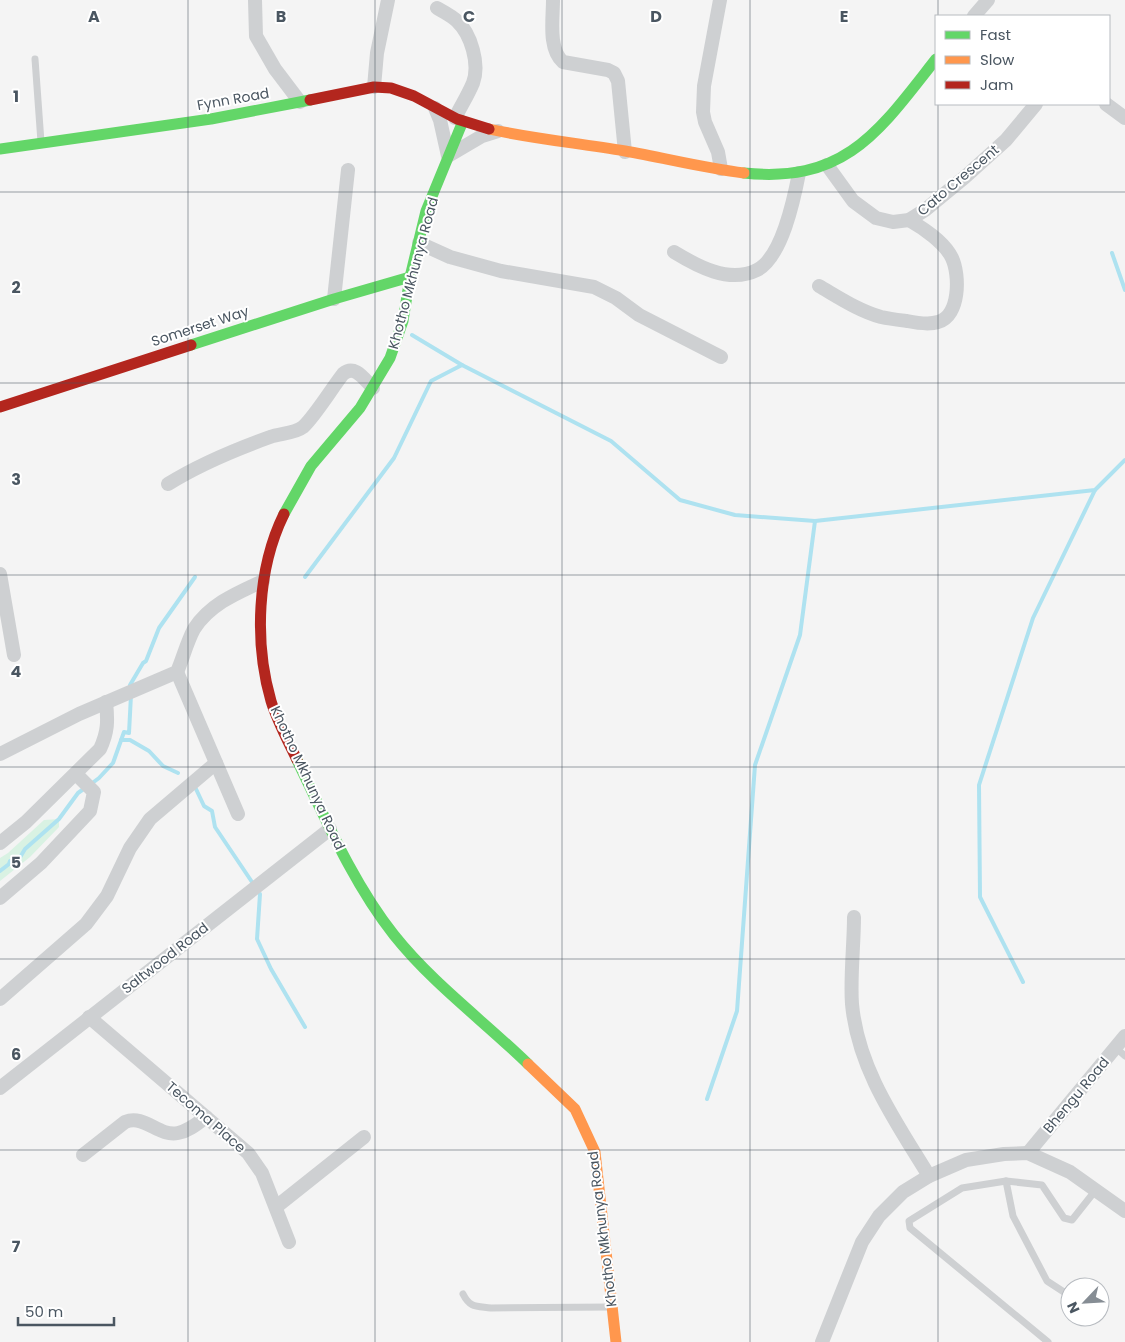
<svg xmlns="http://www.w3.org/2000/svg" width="1125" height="1342" font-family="Poppins,sans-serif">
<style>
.green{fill:#d9f2e3}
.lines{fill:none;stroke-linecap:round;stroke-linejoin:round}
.stream{stroke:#aee2f0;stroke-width:4}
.lane{stroke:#ced0d2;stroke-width:7}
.street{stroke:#ced0d2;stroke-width:14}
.fast{stroke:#63d668;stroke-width:11}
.slow{stroke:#ff974d;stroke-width:11}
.jam{stroke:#b3261e;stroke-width:11}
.grid{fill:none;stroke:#4a5661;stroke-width:1;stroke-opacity:0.55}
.labels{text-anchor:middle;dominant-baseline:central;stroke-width:4;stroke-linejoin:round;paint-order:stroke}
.street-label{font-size:14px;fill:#4a5661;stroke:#fff}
.grid-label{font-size:16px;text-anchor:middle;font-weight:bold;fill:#4a5661;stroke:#fff;stroke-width:4;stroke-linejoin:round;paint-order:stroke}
</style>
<rect width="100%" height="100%" fill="#f4f4f4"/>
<polygon class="green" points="59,819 59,827 30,857 0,881 0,858 8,853 44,820"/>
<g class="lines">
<g class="stream">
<polyline points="1112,253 1125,290"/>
<polyline points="412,335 462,365 611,441 680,500 735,515 815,521 1095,490 1125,460"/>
<polyline points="305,577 394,458 431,381 462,365"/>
<polyline points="131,688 130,685 143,663 146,661 159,628 195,577"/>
<polyline points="121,740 130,740 149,751 163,766 178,773"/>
<polyline points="91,784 99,778 113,763 124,732 129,733 131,695"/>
<polyline points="196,789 204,806 212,811 215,827 252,882"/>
<polyline points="0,871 9,864 10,861 19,859 25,849 59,819 78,793 85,788"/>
<polyline points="260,894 257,939 271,969 305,1027"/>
<polyline points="1023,982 980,897 979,785 1033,618 1095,490"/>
<polyline points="707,1099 737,1011 755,765 800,635 815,521"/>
</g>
<g class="lane">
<polyline points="35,59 41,142"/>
<polyline points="1116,1048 1125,1056"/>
<polyline points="1006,1181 1013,1216 1047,1281 1070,1296"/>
<path d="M463 1294C470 1308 476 1306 491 1308L611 1307"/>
<polyline points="1048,1342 910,1228 909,1221 962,1188 1006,1181 1042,1185 1064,1218 1072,1220 1095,1191"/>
</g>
<g class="street">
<polyline points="255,0 256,36 275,69 300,102"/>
<path d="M553 0C553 19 548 49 563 62L608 70 614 73 618 81 625 152"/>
<polyline points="720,0 704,86 703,112 705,122 718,152 721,169"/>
<path d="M437 8C444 12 452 16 457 21 471 34 480 64 473 83 468 95 461 106 455 118"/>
<polyline points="974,16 988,0"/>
<polyline points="374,87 377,53 388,0"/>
<polyline points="1106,104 1125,118"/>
<polyline points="435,108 440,120 448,156 482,136 498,131"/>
<polyline points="827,165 853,201 876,218 893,222 909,220 925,210 965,177 1006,140 1036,104"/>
<polyline points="419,243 450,257 501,271 594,287 616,298 639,315 721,357"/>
<path d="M674 252C697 266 729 284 757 270 782 257 794 199 799 173"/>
<path d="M819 286C838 297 859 311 881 317 890 319 899 320 907 321 917 323 929 325 938 322 960 316 960 275 952 258 945 243 923 228 909 220"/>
<polyline points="334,299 348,170"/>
<path d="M168 484C200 464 234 450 270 437 280 433 294 434 303 427 315 416 332 388 343 374 355 364 364 379 373 388"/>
<polyline points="0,574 14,655"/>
<polyline points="177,672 238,814"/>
<path d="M0 754 79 714 177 672C183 658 187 642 194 629 210 604 237 593 263 581"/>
<path d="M0 843 26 822 100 749C108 732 108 721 106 702"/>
<polyline points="0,898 41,863 90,811 94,792 76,774"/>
<path d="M854 917C854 944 850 978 852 1004 858 1069 896 1122 929 1176"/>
<polyline points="0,999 86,924 107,896 130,848 150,819 216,763"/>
<polyline points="89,1017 248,1153 262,1173 289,1242"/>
<polyline points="0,1088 330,829"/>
<polyline points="1028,1153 1125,1036"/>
<path d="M83 1155 125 1122C145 1114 158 1137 178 1133 189 1131 198 1123 206 1117"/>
<polyline points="276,1207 364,1137"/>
<polyline points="822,1342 862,1242 879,1216 903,1192 929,1176 966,1160 1004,1154 1028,1153 1070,1172 1125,1211"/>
</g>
<g class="fast">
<polyline points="0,149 211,119 310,100"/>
<path d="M744 173C846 184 880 130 936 59"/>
<polyline points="191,345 334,299 410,277"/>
<polyline points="284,514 311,466 360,408 390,358 403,321 410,277 426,211 463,121"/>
<path d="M297 760C325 818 354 885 394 935 433 984 484 1021 528 1064"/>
</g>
<g class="slow">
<path d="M489 129C534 139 579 143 625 151 665 158 704 168 744 173"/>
<polyline points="528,1064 575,1109 595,1152 616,1342"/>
</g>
<g class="jam">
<polyline points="310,100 374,87 391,88 414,96 457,119 489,129"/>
<polyline points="0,407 191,345"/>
<path d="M284 514C257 569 254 642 271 701 277 721 288 741 297 760"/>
</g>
</g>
<path class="grid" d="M188 0V1342M375 0V1342M562 0V1342M750 0V1342M938 0V16M938 104V1342M0 192H1125M0 383H1125M0 575H1125M0 767H1125M0 959H1125M0 1150H1125"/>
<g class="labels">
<g class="street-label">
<text transform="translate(233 99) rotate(-10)">Fynn Road</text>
<text transform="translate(958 180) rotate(-40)">Cato Crescent</text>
<text transform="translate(413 273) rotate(-75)">Khotho Mkhunya Road</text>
<text transform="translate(200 326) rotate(-18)">Somerset Way</text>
<text transform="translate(308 778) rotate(65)">Khotho Mkhunya Road</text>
<text transform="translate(165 958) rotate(-38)">Saltwood Road</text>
<text transform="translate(1076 1095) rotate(-50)">Bhengu Road</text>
<text transform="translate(206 1117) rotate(41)">Tecoma Place</text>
<text transform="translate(602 1229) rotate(-97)">Khotho Mkhunya Road</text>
</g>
</g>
<g class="grid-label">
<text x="94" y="22">A</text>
<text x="281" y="22">B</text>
<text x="469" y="22">C</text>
<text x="656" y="22">D</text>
<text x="844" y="22">E</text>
<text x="16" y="102">1</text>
<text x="16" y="293">2</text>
<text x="16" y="485">3</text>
<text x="16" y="677">4</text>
<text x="16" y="868">5</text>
<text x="16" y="1060">6</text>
<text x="16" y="1252">7</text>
</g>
<rect x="935" y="15" width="175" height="90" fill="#ffffff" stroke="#b7bbc0"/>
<rect x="945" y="31" width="25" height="8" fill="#63d668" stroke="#b7bbc0"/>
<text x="980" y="40" font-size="15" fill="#4a5661">Fast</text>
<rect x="945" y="56" width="25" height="8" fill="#ff974d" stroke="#b7bbc0"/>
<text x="980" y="65" font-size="15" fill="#4a5661">Slow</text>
<rect x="945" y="81" width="25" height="8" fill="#b3261e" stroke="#b7bbc0"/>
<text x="980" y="90" font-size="15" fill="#4a5661">Jam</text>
<g transform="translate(1085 1302) rotate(245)"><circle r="24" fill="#ffffff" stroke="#b7bbc0"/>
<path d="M0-4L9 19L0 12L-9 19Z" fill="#868d94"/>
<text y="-8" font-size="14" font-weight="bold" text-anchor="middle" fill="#4a5661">N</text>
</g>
<path d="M18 1317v8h96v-8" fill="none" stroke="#4a5661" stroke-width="2.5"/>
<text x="25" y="1317" font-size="15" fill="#4a5661" stroke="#ffffff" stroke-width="4" paint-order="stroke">50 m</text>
</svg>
